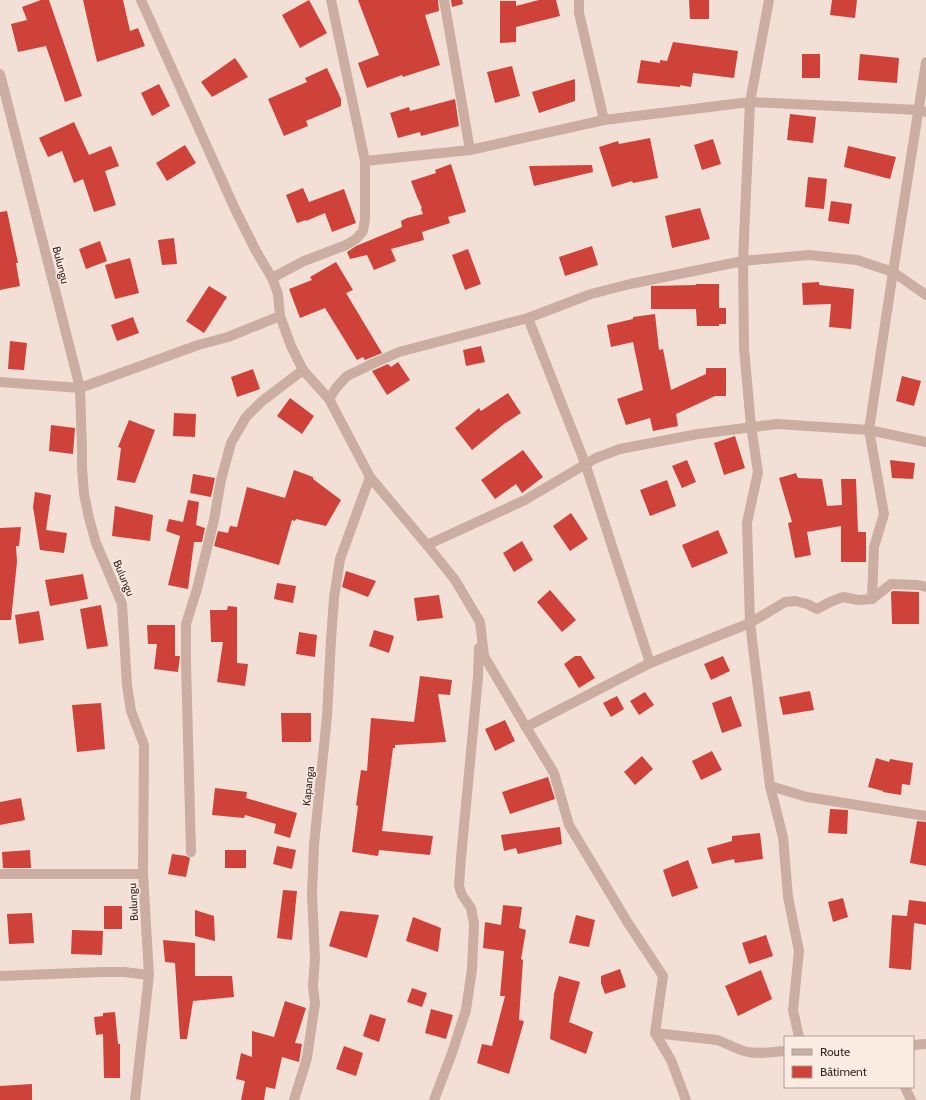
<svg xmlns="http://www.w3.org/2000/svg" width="926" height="1100" font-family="Cabin,sans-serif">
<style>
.building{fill:#ce4239}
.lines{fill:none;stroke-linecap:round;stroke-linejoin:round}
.minor{stroke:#cbada2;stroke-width:10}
.labels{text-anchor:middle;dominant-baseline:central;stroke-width:3;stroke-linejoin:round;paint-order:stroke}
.street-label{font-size:11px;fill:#352725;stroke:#faebe3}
</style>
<rect width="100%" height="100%" fill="#f2e0d6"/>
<g class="building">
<polygon points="41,0 49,0 82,96 65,102 46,46 18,52 11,24 27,20 22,7"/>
<polygon points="83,0 123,0 130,31 138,28 145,46 97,62"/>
<polygon points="309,0 327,33 300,48 282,15"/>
<polygon points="358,0 438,0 439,11 425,15 440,65 403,77 402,75 367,88 358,63 379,55"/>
<polygon points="451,0 462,0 463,4 452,7"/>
<polygon points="539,0 556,0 560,16 516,27 516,42 500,43 500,1 516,1 516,6"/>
<polygon points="689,0 709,0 709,19 690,19"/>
<polygon points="832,0 857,0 855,18 830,15"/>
<polygon points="673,42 738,51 734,78 693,73 691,87 680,85 680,87 637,83 641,60 660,63 660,60 667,61"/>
<rect x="802" y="54" width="18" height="24"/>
<polygon points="860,54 899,58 897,83 858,80"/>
<polygon points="235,58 248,77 212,97 201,82"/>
<polygon points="512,66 520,96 495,103 487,72"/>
<polygon points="327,68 341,99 341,106 306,121 308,126 284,136 268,99 307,82 305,78"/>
<polygon points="575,79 575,101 539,113 532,92"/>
<polygon points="159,84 170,106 152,116 141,93"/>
<polygon points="455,99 459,126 421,136 420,132 398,138 390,113 409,107 410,111"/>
<polygon points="790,114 816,117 813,143 787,140"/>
<polygon points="74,122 89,155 111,146 119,166 105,171 116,205 94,212 83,179 74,183 62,151 48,157 39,138"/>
<polygon points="650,138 658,178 633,183 632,181 612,187 599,147 618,141 619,144"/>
<polygon points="713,139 721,164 702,170 694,145"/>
<polygon points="185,145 196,163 167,181 156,163"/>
<polygon points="848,146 896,157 890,179 844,167"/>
<polygon points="451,164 466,212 448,217 450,223 422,232 424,240 391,249 396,261 374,270 367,255 350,259 347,252 356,246 402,227 401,221 407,218 423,214 421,209 422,208 417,197 411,181 436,173 435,170"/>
<polygon points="592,165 593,172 534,186 529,166"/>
<polygon points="808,177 827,179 824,209 805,207"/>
<polygon points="303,188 309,202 344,189 356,223 332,232 325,213 306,221 306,220 297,223 286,195"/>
<polygon points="831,201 852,204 849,224 828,221"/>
<polygon points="700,208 710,239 672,248 665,216"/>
<polygon points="7,211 18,263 16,263 20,286 0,290 0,212"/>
<polygon points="174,238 177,264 162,265 158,240"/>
<polygon points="100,241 107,261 86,269 79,249"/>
<polygon points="592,246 598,265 565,276 559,257"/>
<polygon points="468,249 481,284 465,290 452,255"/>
<polygon points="130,258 139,293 115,299 105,265"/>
<polygon points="336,262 353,290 346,293 382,353 365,360 363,357 357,360 325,308 300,318 289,289 312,280 310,277"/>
<polygon points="819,282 819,285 854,289 851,329 829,327 831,304 803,305 802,283"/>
<polygon points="696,284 719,284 719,308 726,308 726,324 719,324 719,326 697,326 696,309 651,309 651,286 696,285"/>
<polygon points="209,286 227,297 204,333 186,321"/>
<polygon points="655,314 659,350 663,349 671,390 706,374 706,368 726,368 726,396 715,396 676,414 678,426 653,431 650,418 626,425 617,399 643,390 633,342 611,347 607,325 633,319 633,317"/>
<polygon points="133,317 139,333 117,341 111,325"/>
<polygon points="10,341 27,343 24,370 8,369"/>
<polygon points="481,346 485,362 466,366 463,350"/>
<polygon points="398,362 410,380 387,395 372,371 388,364 391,367"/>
<polygon points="253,369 260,389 237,397 231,377"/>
<polygon points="902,376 921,381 914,406 896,401"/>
<polygon points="508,393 521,413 504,424 472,450 455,428 479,408 481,411"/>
<polygon points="290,398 314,416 302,434 277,416"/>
<polygon points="174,413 196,414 195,437 173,436"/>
<polygon points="129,420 155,430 135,483 117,480 121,448 118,447"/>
<polygon points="51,425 75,428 73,454 49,451"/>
<polygon points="735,436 745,468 724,475 714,443"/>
<polygon points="523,450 543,477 522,493 516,484 495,499 481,480"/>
<polygon points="687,460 696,482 682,488 672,466"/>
<polygon points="890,460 915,463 913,479 892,478"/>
<polygon points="294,470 313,477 313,479 341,500 326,526 296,519 295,521 292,520 279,565 214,546 218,531 228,533 230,526 237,527 247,487 285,498"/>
<polygon points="796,473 798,478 822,479 827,506 842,505 841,479 856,479 858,532 866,532 866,562 841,562 841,526 807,532 811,555 795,558 788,523 792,522 779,478"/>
<polygon points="193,474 215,478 211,497 190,493"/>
<polygon points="667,480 676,506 650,516 640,490"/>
<polygon points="35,492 51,495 46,530 67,533 64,553 40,550 33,507"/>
<polygon points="188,500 199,502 196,525 205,528 202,542 194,542 188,589 168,585 180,536 166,531 169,519 183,522"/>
<polygon points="115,506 153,515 150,541 112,536"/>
<polygon points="571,513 588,539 570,551 553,526"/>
<polygon points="21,527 19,546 16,546 17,562 11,620 0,620 0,528"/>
<polygon points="718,530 728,553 692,568 682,545"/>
<polygon points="522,541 533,560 514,572 503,553"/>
<polygon points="346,571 376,581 368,597 342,587"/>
<polygon points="83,574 88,599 50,606 45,580"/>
<polygon points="277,583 296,586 293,603 274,599"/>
<polygon points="550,590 576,620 562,632 537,602"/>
<polygon points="893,591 919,592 919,624 892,624 891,592"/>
<polygon points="439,595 443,618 417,621 414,598"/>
<polygon points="101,605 108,646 87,649 80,609"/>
<polygon points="228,606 237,607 237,663 248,664 245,686 217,682 223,642 211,642 210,610 227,610"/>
<polygon points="39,611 44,640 19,644 15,615"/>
<polygon points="147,625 175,625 175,656 180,656 178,672 154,669 157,644 148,644"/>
<polygon points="374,630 394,636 389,653 369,646"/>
<polygon points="299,632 317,635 315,657 296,654"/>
<polygon points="575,656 581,656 595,678 579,688 564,664"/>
<polygon points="723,656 730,671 711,680 704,664"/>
<polygon points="420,676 452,680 450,695 438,694 446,742 395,745 395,748 393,748 382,831 433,836 430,855 379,850 378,856 352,852 358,806 356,805 361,770 367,771 371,718 414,722"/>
<polygon points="810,691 814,710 783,715 779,697"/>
<polygon points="645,692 654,705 639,715 630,701"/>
<polygon points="617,696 624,709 611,717 603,703"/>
<polygon points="731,696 742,726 722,733 712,703"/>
<polygon points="101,703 105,749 77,752 72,705"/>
<polygon points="281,713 311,713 311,742 282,742"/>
<polygon points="505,720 515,741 495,751 485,729"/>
<polygon points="712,751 722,770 701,780 692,761"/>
<polygon points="642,756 653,769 635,785 624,772"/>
<polygon points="876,758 889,762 890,759 913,763 910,785 902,784 901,795 883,792 883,791 868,787"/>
<polygon points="548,777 555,799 510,814 502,792"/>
<polygon points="215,788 247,792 246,798 297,813 290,838 274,833 276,824 245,815 244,818 212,815"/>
<polygon points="21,798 25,820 0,825 0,802"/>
<polygon points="830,809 848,810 847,834 828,833"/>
<polygon points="917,821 926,822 926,866 910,863"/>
<polygon points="560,827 562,844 518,854 516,848 504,851 501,835"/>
<polygon points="760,833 763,859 735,863 734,859 712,864 707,848 732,841 732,836"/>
<polygon points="277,846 296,850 292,869 273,864"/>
<polygon points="30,850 31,868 3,868 2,852"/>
<rect x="225" y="850" width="21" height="18"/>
<polygon points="172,854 186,856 190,858 186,877 168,874"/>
<polygon points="688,860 698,888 672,897 663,870"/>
<polygon points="283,890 297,891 292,940 277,938"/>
<polygon points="843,898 848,917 833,922 828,902"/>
<polygon points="909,900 926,902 926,925 914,923 911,970 889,968 892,915 907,916"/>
<polygon points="503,905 522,907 519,928 526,930 521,959 523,960 519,1020 524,1021 509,1074 477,1063 482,1044 492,1046 505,996 500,996 504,951 483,948 485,922 501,925"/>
<rect x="104" y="906" width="18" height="23"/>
<polygon points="195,910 214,916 215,941 195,936"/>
<polygon points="340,911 379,915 367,958 329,946"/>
<polygon points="32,913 34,943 9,944 7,914"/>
<polygon points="576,915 595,920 589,947 569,943"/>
<polygon points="413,917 441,928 438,952 406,941"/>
<polygon points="72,930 103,931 102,955 71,954"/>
<polygon points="766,935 773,956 749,964 742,943"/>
<polygon points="163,940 195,943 195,976 232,976 234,997 193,1001 187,1039 180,1039 175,963 165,962"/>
<polygon points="620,969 626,987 605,994 601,983 601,976"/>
<polygon points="761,970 772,999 738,1016 725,986"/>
<polygon points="559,976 580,982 569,1022 593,1032 586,1054 550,1039 554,994"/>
<polygon points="412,988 427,993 422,1007 407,1002"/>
<polygon points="285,1001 306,1008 295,1043 302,1044 299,1062 282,1057 275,1089 266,1087 264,1100 241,1100 245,1081 236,1079 241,1053 252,1057 252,1031 274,1037"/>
<polygon points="431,1009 453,1015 446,1039 425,1033"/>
<polygon points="115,1012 118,1044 120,1044 120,1078 104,1078 103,1034 96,1035 94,1017 103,1016 103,1013"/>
<polygon points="370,1014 386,1019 379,1042 363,1036"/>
<polygon points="344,1046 363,1053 356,1076 336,1069"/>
<polygon points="32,1084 32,1100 0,1100 0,1086"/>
</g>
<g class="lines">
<g class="minor">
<polyline points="141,0 235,209 256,251 272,278 278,294 280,316 291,346 303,370 329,399 370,477 427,545 455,580 480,622 484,656 526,727 554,773 569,825 628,923 663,976 655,1033 671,1060 686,1100"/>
<polyline points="444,0 470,150"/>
<polyline points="579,0 579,13 604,120"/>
<polyline points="769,0 750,102 743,261 744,348 751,426 758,472 747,523 750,623 770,786 783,837 788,897 799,951 793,1010 799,1037"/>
<polyline points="0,74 80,388 82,449 82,467 84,494 89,518 96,543 122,604 127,685 131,711 144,745 143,874 149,975 135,1100"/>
<polyline points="365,161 470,150 604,120 750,102 918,110 926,112"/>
<polyline points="272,278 304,261 346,245 356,239 363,231 365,219 365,161 331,0"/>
<polyline points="528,318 585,463 650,663"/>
<polyline points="0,382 80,388 198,345 228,337 280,316"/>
<polyline points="329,399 336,388 347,376 372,364 399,352 528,318 591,294 630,284 743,261 809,255 857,260 893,272 926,295"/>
<polyline points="427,545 525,500 596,458 620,449 698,434 777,424 869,430 926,442"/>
<polyline points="872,599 874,547 884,514 869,430 893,272 926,62"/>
<polyline points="526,727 650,663 750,623 785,602 795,601 807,604 817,609 830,602 843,597 858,600 872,599 891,584 918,585 926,587"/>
<polyline points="770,786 807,797 926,816"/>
<polyline points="191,852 186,662 186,624 197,589 214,520 221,480 231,443 246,417 261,402 303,370"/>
<polyline points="0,874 143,874"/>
<polyline points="0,976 102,972 124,972 149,975"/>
<path d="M655 1033 717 1040C726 1043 734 1048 744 1051 757 1055 772 1052 785 1051"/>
<polyline points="913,1045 926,1044"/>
<polyline points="905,1087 911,1100"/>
<polyline points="294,1100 307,1058 315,1003 313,986 315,958 312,895 314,845 327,716 331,640 334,598 340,559 370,477"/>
<polyline points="434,1100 452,1053 466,1010 472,969 474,924 471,908 462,895 459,886 461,858 478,677 479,648"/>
</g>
</g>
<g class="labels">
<g class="street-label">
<text transform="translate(61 265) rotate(76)">Bulungu</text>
<text transform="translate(124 578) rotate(67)">Bulungu</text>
<text transform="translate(308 786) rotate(-84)">Kapanga</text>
<text transform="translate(133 902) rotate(-93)">Bulungu</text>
</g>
</g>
<rect x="784" y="1036" width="130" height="52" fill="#faebe3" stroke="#ab9d97"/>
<rect x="792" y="1049" width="20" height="6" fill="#cbada2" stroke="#ab9d97"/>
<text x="820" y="1056" font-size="12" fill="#352725">Route</text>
<rect x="792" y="1066" width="20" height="12" fill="#ce4239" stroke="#ab9d97"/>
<text x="820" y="1076" font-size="12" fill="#352725">Bâtiment</text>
</svg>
